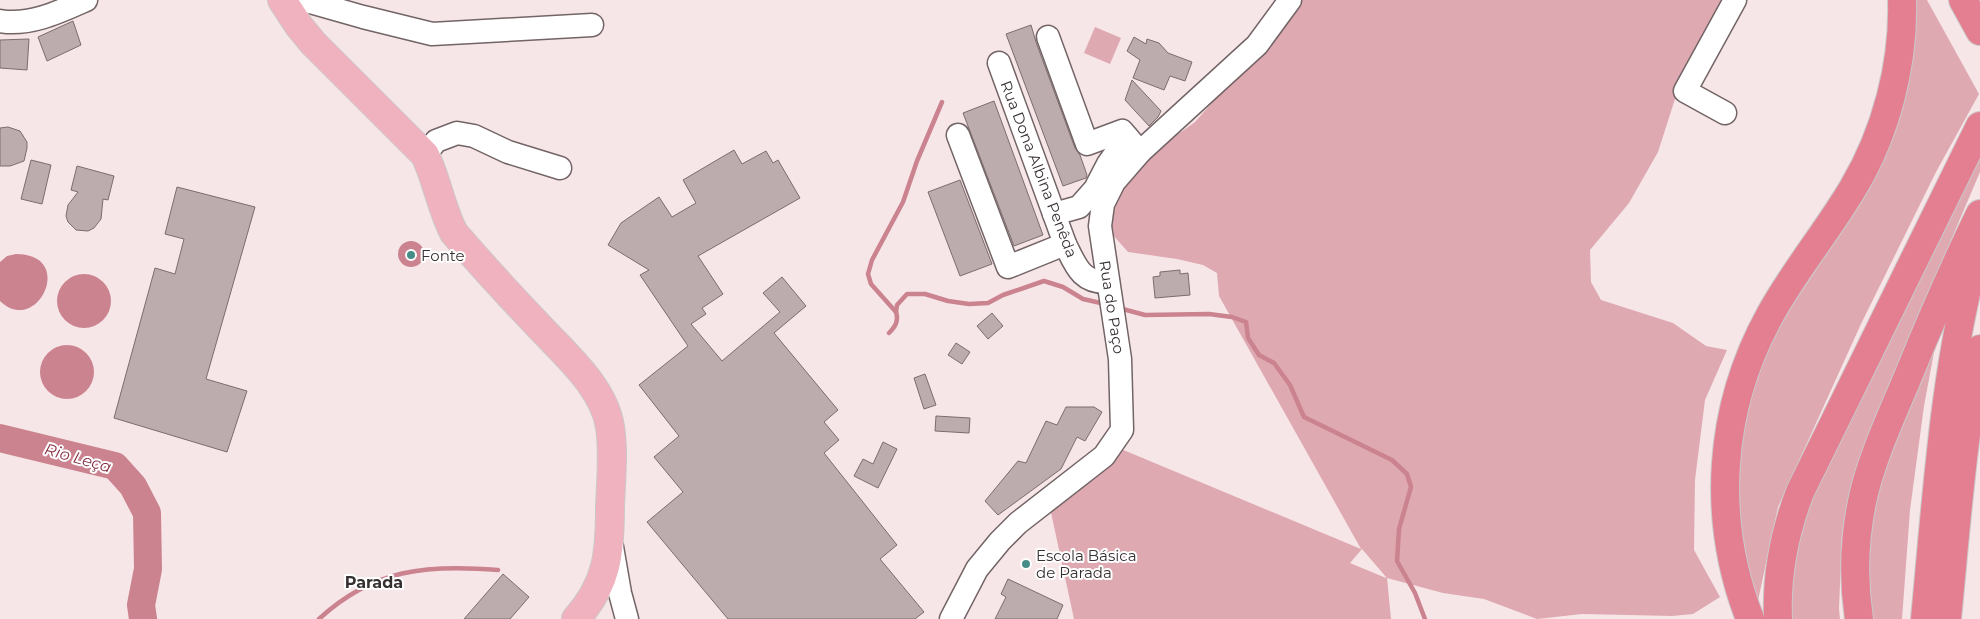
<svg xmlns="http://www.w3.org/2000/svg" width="1980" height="619" font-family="Montserrat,sans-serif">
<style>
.green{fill:#dea9b1;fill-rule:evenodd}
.water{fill:#ca838f}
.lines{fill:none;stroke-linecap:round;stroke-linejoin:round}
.stream{stroke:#ca838f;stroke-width:4.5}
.river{stroke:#ca838f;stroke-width:28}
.building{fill:#bcacae;stroke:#7b6c6e}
.minor-casing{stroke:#736466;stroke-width:25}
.major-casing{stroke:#cbc9c9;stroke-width:30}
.highway-casing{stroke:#cbc9c9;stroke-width:30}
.minor{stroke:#fff;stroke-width:22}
.major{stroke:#efb2be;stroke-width:28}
.highway{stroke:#e47f92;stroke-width:28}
.poi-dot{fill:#468d88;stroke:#fff;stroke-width:2}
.labels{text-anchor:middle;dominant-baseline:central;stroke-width:4;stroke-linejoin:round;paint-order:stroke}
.street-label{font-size:15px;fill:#373031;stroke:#fff}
.poi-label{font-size:15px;fill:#373031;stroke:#fff;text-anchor:start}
.water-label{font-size:16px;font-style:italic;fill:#842f43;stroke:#fff}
.neighbourhood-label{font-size:16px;font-weight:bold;fill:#373031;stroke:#fff}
</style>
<rect width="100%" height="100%" fill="#f7e6e8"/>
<g class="green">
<path d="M1302 0H1726L1695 58 1675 99 1658 152 1629 203 1590 250 1591 282 1601 300 1673 323 1706 346 1727 350 1705 400 1695 480 1694 550 1720 597 1693 614 1672 616 1582 614 1537 619 1484 599 1443 593 1387 578 1391 619H1074L1050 508 1121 449 1361 549 1219 296 1217 273 1203 265 1177 259 1128 252 1112 234 1110 225 1117 201 1138 163 1195 122ZM1362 549 1386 577V578L1350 563Z"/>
<polygon points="1909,0 1927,0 1979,94 1936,172 1861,324 1778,507 1756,610 1735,525 1735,459 1747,398 1764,353 1788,312 1855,211 1885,157 1902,99"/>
<polygon points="1095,27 1121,38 1110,64 1084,53"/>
<polygon points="1980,152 1980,172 1920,313 1857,469 1842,534 1839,609 1840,619 1788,619 1798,527"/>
<polygon points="1937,336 1924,406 1910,510 1902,619 1869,619 1863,561 1869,508"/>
</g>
<g class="water">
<circle cx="411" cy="254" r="13"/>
<path d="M16 254C77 254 37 337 0 301V262L7 256Z"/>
<circle cx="84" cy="301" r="27"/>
<circle cx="67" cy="372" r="27"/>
</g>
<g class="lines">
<g class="stream">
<polyline points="1119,308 1145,315 1209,314 1232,317 1246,322 1248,338 1259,355 1274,363 1290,385 1304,417 1392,460 1407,474 1411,487 1399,529 1397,561 1415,593 1425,619"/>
<polyline points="896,312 897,305 907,294 925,294 948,301 969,304 988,303 1003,295 1044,281 1063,287 1083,299 1105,304"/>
<path d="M889 333C895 327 899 321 896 312L871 284 868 274 872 260 903 202 917 161 942 102"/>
<path d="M319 619C373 569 427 564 498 570"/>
</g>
<polyline class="river" points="0,438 115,466 133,486 147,513 148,569 141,605 143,619"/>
</g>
<g class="building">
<polygon points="73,21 81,45 47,61 38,37"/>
<polygon points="1031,25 1036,42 1075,148 1080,155 1087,175 1086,178 1063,186 1006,34"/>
<polygon points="1134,37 1146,44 1147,39 1159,43 1168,53 1192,62 1185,81 1170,76 1164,90 1133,78 1140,60 1127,51"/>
<polygon points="29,39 27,70 0,68 0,40"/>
<polygon points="1132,80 1161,111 1158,117 1149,126 1125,100"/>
<polygon points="994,101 1043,235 1014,246 963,113"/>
<polygon points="8,127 20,131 27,142 27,148 24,161 10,166 0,166 0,128"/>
<polygon points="734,150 742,164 766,151 773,163 778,160 800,198 698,256 723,294 702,308 706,314 691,324 722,361 780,312 763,293 782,277 806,306 774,333 838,410 824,422 839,440 824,453 897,545 880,559 924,612 915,619 728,619 647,522 683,492 654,457 679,436 639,385 688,346 640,275 649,270 608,245 621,223 659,197 672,217 696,203 683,180"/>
<polygon points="31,160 51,165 42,204 21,199"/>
<polygon points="77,166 114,176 108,200 103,199 101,219 94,228 88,231 76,230 68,222 66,216 68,205 78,192 71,190"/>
<polygon points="960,180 992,264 960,276 928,192"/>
<polygon points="177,187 255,207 206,379 247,391 227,452 114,418 155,268 175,274 184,239 165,234"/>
<polygon points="1180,270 1180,274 1188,273 1190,295 1155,298 1153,277 1160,276 1160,272"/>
<polygon points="992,313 1003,326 988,339 977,326"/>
<polygon points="956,343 970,352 962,364 948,355"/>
<polygon points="925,374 936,405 924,409 914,378"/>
<polygon points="1066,407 1094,407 1102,412 1085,441 1077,437 1061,469 998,515 985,501 1018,461 1026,463 1046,421 1057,425"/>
<polygon points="936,416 970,418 969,433 935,431"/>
<polygon points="883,442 897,449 878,488 854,476 863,459 873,464"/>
<polygon points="503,574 529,597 510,619 464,619"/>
<polygon points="1008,579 1063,605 1057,619 995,619 1006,597 1001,594"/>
</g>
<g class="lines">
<g class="minor-casing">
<g id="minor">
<polyline points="303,0 363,17 432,34 592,25"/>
<path d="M0 21C30 26 59 12 86 0"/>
<polyline points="1048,37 1087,144 1122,131 1140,152"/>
<path d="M999 63 1065 244C1076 266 1081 283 1108 282"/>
<polyline points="1725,113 1685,91 1735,0"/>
<polyline points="958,135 1008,267 1065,244"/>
<polyline points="425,155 436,141 457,133 474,136 508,152 560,168"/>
<polyline points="1054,214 1079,207 1095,189 1108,164 1127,137"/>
<polyline points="612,547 620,593 627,619"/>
<polyline points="951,619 977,569 1000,541 1018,523 1104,456 1122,430 1120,359 1100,226 1103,204 1114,182 1140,152 1257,45 1290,0"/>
</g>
</g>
<g class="major-casing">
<path id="major" d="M282 0 299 26 313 43 425 155C437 180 441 208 454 233 481 264 508 294 536 323 562 352 604 386 610 427 614 452 611 481 610 506 610 553 608 583 576 619"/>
</g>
<g class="highway-casing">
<g id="highway">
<polyline points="1963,0 1980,31"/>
<path d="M1750 619C1711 519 1718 409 1770 315 1794 271 1827 232 1853 188 1886 133 1904 64 1902 0"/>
<path d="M1778 619C1776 574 1784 534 1800 492L1980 126"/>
<path d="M1859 619C1853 580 1854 541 1862 502 1870 461 1893 413 1909 374 1931 320 1954 267 1980 214"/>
<path d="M1925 619C1937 494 1944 367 1978 245"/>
<path d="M1947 619C1956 529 1962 438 1980 349"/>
</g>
</g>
<use href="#minor" class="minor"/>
<use href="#major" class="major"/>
<use href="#highway" class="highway"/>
</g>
<g class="poi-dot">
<circle cx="411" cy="255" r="5"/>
<circle cx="1026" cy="564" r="5"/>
</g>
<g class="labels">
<g class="street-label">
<text transform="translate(1039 169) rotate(69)">Rua Dona Albina Penêda</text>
<text transform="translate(1112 307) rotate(81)">Rua do Paço</text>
</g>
<g class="poi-label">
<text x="421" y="255">Fonte</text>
<text x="1036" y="555">Escola Básica<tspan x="1036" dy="17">de Parada</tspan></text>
</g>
<g class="water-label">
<text transform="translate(78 458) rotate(16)">Rio Leça</text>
</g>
<g class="neighbourhood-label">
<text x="374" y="582">Parada</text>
</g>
</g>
</svg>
